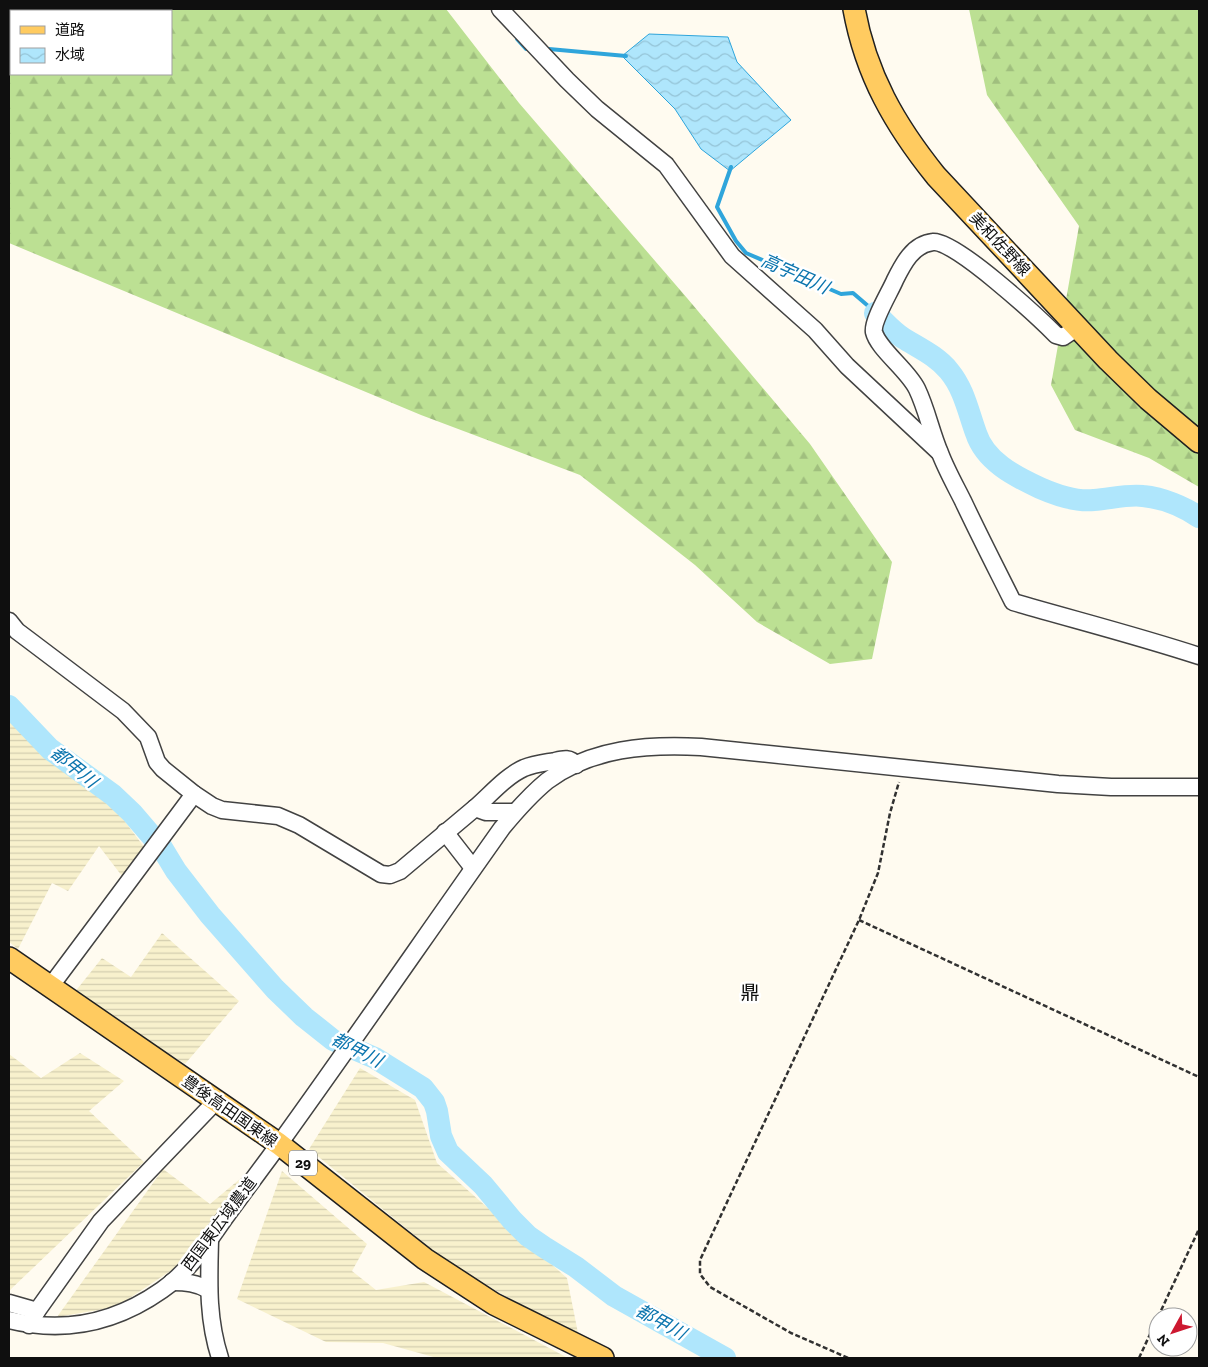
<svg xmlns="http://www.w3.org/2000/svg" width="1208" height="1367" font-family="'Zilla Slab','Noto Sans JP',serif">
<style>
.farmland{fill:url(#farmland-rules)}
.forest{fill:url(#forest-firs);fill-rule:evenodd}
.water{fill:url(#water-waves);stroke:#2fa5db}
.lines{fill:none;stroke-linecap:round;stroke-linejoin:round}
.stream{stroke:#2fa5db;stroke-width:4}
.river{stroke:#afe6fc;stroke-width:22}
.minor-casing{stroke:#424242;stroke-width:19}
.major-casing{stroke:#202020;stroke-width:24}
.path{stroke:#313131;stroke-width:2.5;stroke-dasharray:5 2.5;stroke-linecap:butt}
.minor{stroke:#fff;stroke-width:16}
.major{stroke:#ffcb60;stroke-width:21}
.labels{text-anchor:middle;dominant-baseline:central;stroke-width:5;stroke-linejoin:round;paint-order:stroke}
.shield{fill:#fff;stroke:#575757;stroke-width:1}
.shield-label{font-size:15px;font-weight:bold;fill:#0f0f0f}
.street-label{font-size:16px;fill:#0f0f0f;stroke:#fff}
.water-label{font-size:18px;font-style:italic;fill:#0b75ae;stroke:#fff}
.quarter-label{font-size:19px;fill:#0f0f0f;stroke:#fff}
</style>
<defs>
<pattern id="farmland-rules" width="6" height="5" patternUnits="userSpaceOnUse" patternTransform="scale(1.25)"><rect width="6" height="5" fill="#f8f1cd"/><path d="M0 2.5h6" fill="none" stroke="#d3cdaf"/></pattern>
<pattern id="forest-firs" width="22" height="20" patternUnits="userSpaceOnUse" patternTransform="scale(1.25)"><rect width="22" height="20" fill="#bce093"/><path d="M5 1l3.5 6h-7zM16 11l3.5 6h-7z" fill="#a0bf7e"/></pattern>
<pattern id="water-waves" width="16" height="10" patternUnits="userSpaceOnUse" patternTransform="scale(1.25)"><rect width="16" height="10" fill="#afe6fc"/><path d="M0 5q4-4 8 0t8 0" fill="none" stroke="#95c4d7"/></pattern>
</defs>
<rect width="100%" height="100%" fill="#fffbf0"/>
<g class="farmland">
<polygon points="9,718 112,804 147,851 125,880 99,846 68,891 52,883 18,949 9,942"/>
<polygon points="162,933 239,1001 185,1064 74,993 102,958 131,977"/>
<polygon points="80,1053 124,1081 89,1111 144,1162 9,1291 9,1054 41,1078"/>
<polygon points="360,1068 415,1100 437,1163 567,1278 579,1338 451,1265 309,1149"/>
<polygon points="253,1168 175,1268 116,1307 57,1317 163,1169 210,1204"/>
<polygon points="282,1171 367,1244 352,1271 376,1290 424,1282 568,1358 437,1358 383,1343 326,1342 237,1299"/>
</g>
<g class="forest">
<path d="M9 9H446L519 103 687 298 810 444 892 562 872 659 830 664 757 622 695 565 580 475 421 415 9 243ZM11 11H171V74H11Z"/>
<polygon points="969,9 1199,9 1199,487 1149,458 1075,430 1051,385 1079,226 987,95"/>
</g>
<polygon class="water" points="649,34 728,37 737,62 791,120 730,171 701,149 675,109 622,56"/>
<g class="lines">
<g class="stream">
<polyline points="517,39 526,49"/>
<polyline points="549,49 626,56"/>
<polyline points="731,167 717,207 736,241 746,253 841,294 853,293 874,311"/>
</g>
<g class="river">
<path d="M875 313C884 321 892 331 903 338 919 348 937 356 949 371 964 389 968 411 976 433 985 461 1014 476 1040 488 1056 495 1077 502 1094 500 1110 499 1127 494 1143 496 1163 498 1184 507 1199 517"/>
<polyline points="9,706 50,749 113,795 132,813 162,848 176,871 210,915 275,989 304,1017 333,1040 375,1058 423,1088 434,1102 437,1111 441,1136 448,1152 483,1185 512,1220 528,1236 544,1247 576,1267 614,1296 725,1358"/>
</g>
<g class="minor-casing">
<g id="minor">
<polyline points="500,9 567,80 597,109 666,165 732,256 815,330 847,366 939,452"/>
<path d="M1078 327 1063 337 1056 335C1039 318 954 239 933 242 913 244 903 264 895 280 890 292 872 321 874 332 878 349 908 370 917 389 927 410 931 432 940 453 946 469 955 485 963 501 979 535 996 568 1013 602 1075 620 1138 636 1199 656"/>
<polyline points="9,621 17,631 29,640 123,711 148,737 157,762 163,769 194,794 212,806 222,810 278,816 299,825 381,874 390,875 400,871 475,808 486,812 515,812"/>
<path d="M475 808C490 795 506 776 524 768 534 764 544 763 555 761 563 759 570 757 576 765"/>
<polyline points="445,832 473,868"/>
<polyline points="50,987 194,794"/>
<path d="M210 1240C209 1281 207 1318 220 1358"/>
<path d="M172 1282C186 1282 197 1283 209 1290"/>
<polyline points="9,1303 37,1311"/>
<path d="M9 1320C65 1334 115 1323 162 1290 188 1272 206 1245 224 1219 239 1199 254 1178 269 1158 348 1049 424 938 502 828 516 811 530 795 547 781 591 748 648 744 701 747L1058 784 1111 787H1199"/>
<polyline points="29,1325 37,1311 101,1221 217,1100"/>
</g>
</g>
<g class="major-casing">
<g id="major">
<path d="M854 9C866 75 895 125 936 176L1108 360 1148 399 1199 442"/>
<polyline points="9,958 279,1144 425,1259 494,1304 603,1358"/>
</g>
</g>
<g class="path">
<polyline points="859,920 1199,1077"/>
<polyline points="1158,1317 1199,1229"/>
<polyline points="848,1358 791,1333 710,1287 700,1274 700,1260 859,920 878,873 890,813 899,782"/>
<polyline points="1139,1358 1158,1317"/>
</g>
<use href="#minor" class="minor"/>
<use href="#major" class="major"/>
</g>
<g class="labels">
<rect class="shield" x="289" y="1150.5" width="28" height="25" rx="4"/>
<g class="shield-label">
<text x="303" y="1163">29</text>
</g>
<g class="street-label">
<text transform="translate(1000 244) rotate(47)">美和佐野線</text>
<text transform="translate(230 1111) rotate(35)">豊後高田国東線</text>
<text transform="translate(219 1224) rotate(-53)">西国東広域農道</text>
</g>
<g class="water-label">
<text transform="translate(795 274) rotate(24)">高宇田川</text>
<text transform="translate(74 767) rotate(39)">都甲川</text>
<text transform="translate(357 1050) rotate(27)">都甲川</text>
<text transform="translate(661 1322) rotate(29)">都甲川</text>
</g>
<g class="quarter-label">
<text x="750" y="992">鼎</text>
</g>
</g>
<rect width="1208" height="1367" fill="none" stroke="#0f0f0f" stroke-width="20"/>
<rect x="10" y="10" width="162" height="65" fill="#ffffff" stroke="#9f9f9f"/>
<rect x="20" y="26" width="25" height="8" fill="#ffcb60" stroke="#9f9f9f"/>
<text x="55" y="35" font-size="15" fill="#0f0f0f">道路</text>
<rect x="20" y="48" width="25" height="15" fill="url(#water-waves)" stroke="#9f9f9f"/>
<text x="55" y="60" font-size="15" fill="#0f0f0f">水域</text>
<g transform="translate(1173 1332) rotate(230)"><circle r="24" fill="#ffffff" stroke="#9f9f9f"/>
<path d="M0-4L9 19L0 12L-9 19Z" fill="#cd1830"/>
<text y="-8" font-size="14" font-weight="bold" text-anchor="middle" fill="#0f0f0f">N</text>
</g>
</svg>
